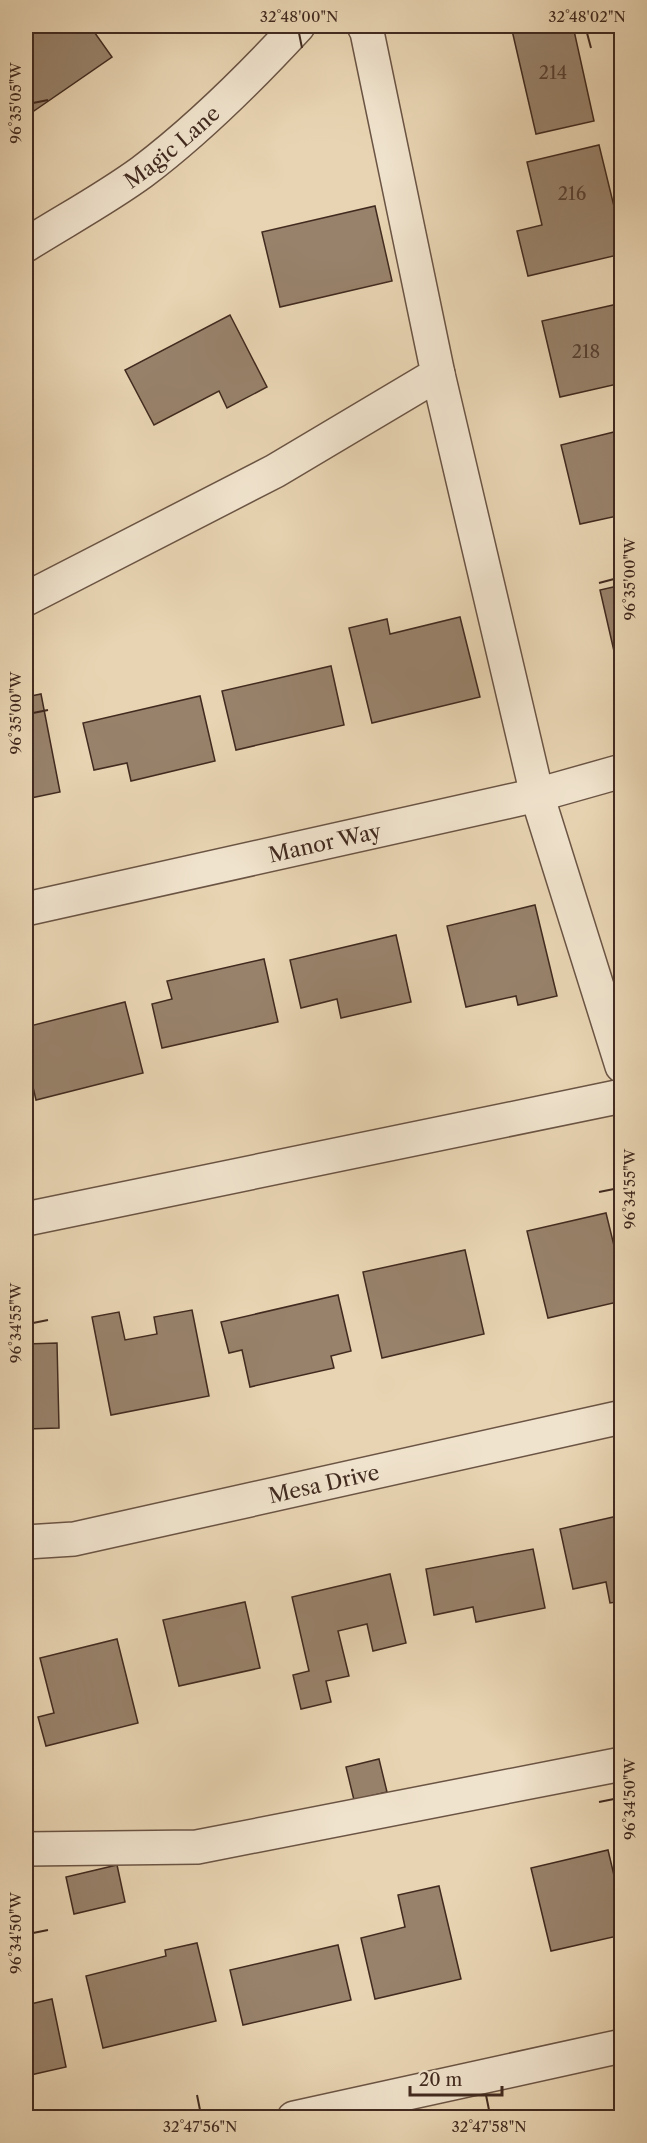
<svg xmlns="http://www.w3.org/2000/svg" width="647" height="2143" font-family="'Libre Caslon Text',serif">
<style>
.building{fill:#98826b;stroke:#412a1f;stroke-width:1.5}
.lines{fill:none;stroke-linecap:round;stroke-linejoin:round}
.minor-casing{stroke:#6b5444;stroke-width:36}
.minor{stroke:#f0e3cd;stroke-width:33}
.ticks{fill:none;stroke:#412a1f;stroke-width:2}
.labels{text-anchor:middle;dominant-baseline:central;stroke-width:5;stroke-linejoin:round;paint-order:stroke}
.number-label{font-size:18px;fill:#574032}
.street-label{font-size:21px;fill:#412a1f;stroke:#f0e3cd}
.neatline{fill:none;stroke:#412a1f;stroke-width:2}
.ticks-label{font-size:15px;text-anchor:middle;fill:#412a1f}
</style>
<rect width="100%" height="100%" fill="#e8d4b2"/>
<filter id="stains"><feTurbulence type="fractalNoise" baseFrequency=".00333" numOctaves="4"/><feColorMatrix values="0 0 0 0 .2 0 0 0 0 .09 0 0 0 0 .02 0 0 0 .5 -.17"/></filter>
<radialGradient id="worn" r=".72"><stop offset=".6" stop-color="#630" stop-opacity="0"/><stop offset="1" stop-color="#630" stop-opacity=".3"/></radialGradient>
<g class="building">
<polygon points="26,26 90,26 112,57 31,113 26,105"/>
<polygon points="511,26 573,26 594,121 536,134"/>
<polygon points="599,145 622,239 622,254 528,276 517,231 542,225 527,162"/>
<polygon points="375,206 392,281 280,307 262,232"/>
<polygon points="622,303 622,383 560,397 542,321"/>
<polygon points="230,315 267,387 227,408 219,391 154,425 125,370"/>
<polygon points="622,430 622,515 580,524 561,445"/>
<polygon points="622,585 622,672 619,673 600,590"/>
<polygon points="460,617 480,697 372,723 349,628 387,619 390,634"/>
<polygon points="331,666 344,725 236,750 222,691"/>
<polygon points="41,694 60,792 26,799 26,697"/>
<polygon points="200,696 215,761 131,781 127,763 94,770 83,723"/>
<polygon points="535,905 557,996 518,1005 516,996 466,1007 447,926"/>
<polygon points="396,935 411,1002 341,1018 337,999 301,1008 290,960"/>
<polygon points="264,959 278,1022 162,1048 152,1004 172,999 167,981"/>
<polygon points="125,1002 143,1073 36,1100 26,1057 26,1027"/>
<polygon points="606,1213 622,1278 622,1301 548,1318 527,1231"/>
<polygon points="465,1250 484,1334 382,1358 363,1272"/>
<polygon points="338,1295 351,1351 331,1356 334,1368 250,1387 242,1350 229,1353 221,1322"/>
<polygon points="192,1310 209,1396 111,1415 92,1317 119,1312 125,1340 157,1334 154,1317"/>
<polygon points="57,1343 59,1428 26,1429 26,1344"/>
<polygon points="622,1515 622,1601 610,1603 606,1582 573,1589 560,1529"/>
<polygon points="533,1549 545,1608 476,1622 473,1607 434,1615 426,1569"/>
<polygon points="390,1574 406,1643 373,1651 367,1624 338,1631 349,1676 326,1681 331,1702 301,1709 293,1675 309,1671 292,1597"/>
<polygon points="245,1602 260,1668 179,1686 163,1620"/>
<polygon points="117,1639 138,1723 46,1746 38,1717 54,1713 40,1658"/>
<polygon points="379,1759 387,1792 354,1800 346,1767"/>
<polygon points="608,1850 622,1909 622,1935 551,1951 531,1868"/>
<polygon points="117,1865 125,1902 74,1914 66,1877"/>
<polygon points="439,1886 461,1979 375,1999 361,1938 405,1927 398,1895"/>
<polygon points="197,1943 216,2021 103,2048 86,1976 166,1956 165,1950"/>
<polygon points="338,1945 351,2000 243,2025 230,1970"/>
<polygon points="52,1999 66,2067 26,2076 26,2005"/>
</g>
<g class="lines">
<g class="minor-casing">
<g id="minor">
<path id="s1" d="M26 245C64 221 105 199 142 172 199 129 250 78 298 26"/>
<polyline points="438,374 537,795 622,1066"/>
<polyline points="26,599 275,471 438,374 367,32 364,26"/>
<path id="s2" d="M26 909 537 795 622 771"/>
<polyline points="26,1219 622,1096"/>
<path id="s3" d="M26 1542 74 1539 622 1417"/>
<polyline points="26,1849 197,1847 622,1764"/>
<polyline points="294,2118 622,2046"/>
</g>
</g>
<use href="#minor" class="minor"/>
</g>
<path class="ticks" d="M299 33 302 48M587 33 591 48M33 103 48 100M599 583 614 579M33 713 48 710M599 1192 614 1189M33 1323 48 1320M599 1802 614 1799M33 1933 48 1930M197 2095 200 2110M486 2095 489 2110"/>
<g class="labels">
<g class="number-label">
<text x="553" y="73">214</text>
<text x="572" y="194">216</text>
<text x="586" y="352">218</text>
</g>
<g class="street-label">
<text stroke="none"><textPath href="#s1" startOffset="176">Magic Lane</textPath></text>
<text stroke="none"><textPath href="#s2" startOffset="306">Manor Way</textPath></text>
<text stroke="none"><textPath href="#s3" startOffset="304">Mesa Drive</textPath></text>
</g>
</g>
<rect width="647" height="2143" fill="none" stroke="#e8d4b2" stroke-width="66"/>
<path d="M410 2086v9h92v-9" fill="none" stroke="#412a1f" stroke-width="3"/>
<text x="419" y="2086" font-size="18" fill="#412a1f" stroke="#f0e3cd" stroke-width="4.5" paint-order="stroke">20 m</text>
<rect x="33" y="33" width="581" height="2077" class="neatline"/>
<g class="ticks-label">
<text x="299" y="22">32°48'00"N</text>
<text x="587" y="22">32°48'02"N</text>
<text transform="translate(16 103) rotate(-90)" y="5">96°35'05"W</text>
<text transform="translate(630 579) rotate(-90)" y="5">96°35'00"W</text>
<text transform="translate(16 713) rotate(-90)" y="5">96°35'00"W</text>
<text transform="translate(630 1189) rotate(-90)" y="5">96°34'55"W</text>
<text transform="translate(16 1323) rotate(-90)" y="5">96°34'55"W</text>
<text transform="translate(630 1799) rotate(-90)" y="5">96°34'50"W</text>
<text transform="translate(16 1933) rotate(-90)" y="5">96°34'50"W</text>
<text x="200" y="2132">32°47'56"N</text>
<text x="489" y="2132">32°47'58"N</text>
</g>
<rect width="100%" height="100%" filter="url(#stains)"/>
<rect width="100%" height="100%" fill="url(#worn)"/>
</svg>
